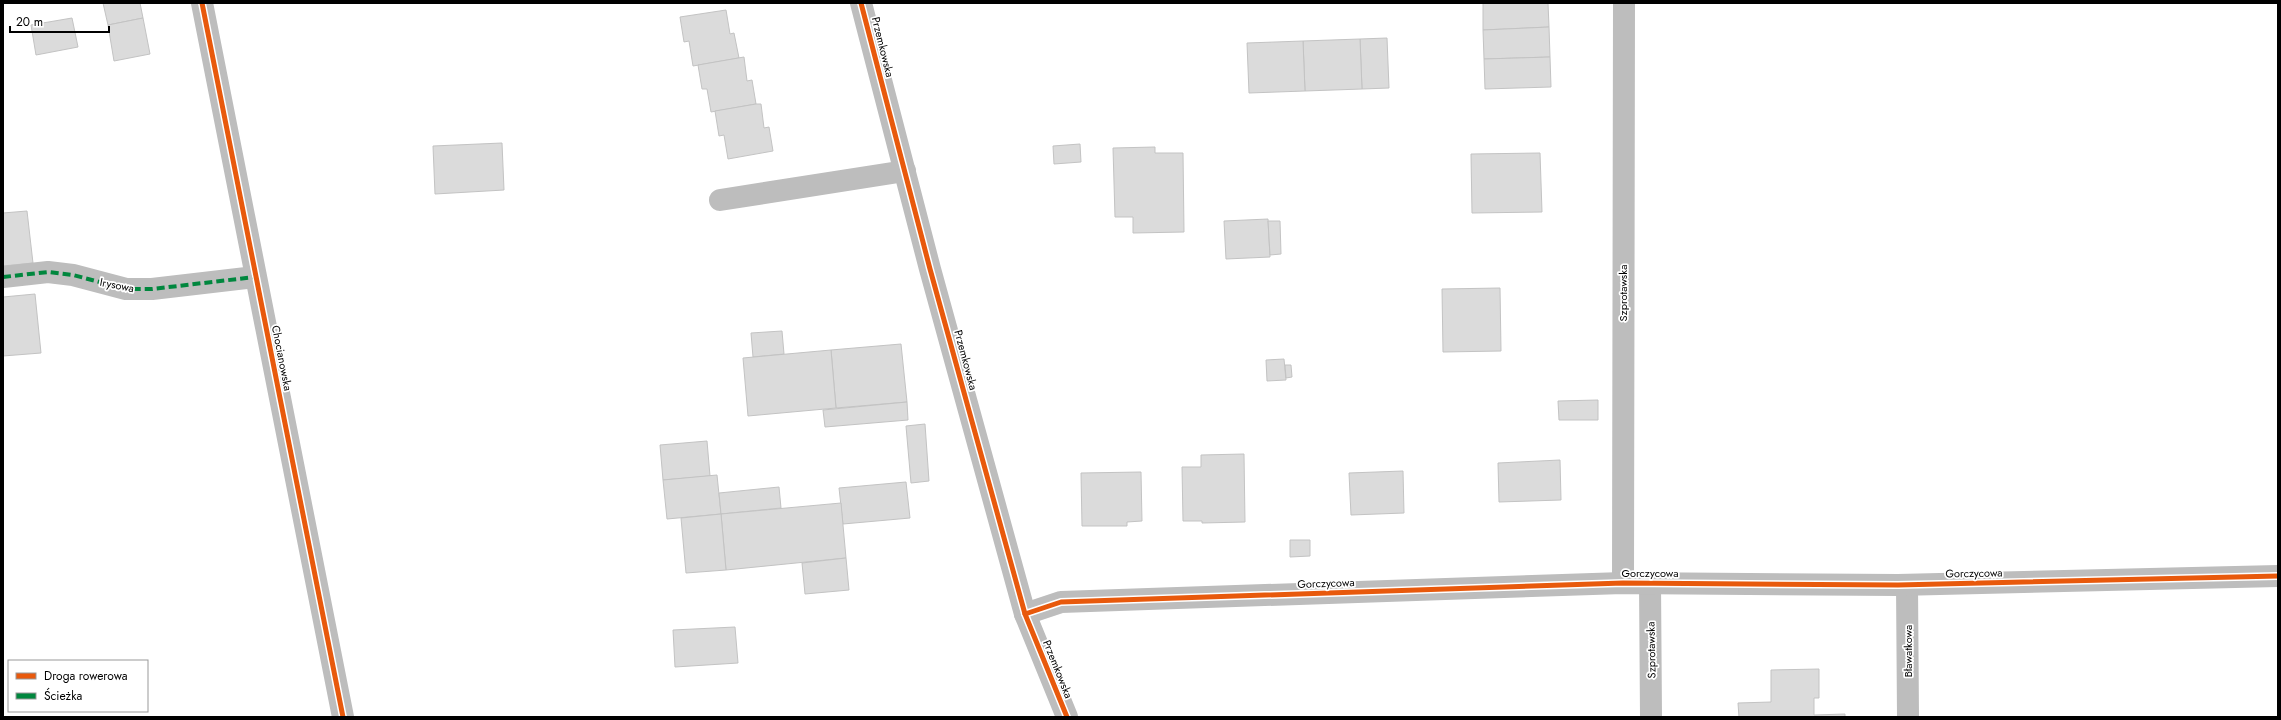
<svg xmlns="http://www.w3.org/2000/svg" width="2281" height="720" font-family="Jost,sans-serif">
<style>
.building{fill:#dbdbdb;stroke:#c3c3c3}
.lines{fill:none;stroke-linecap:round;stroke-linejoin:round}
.minor{stroke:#bdbdbd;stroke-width:22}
.quiet{stroke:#00873e;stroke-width:4;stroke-dasharray:8 4;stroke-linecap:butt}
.cycleway-casing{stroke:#fff;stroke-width:8}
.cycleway{stroke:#e8590c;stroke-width:5}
.labels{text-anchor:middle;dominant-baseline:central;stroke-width:3.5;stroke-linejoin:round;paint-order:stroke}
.street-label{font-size:11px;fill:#000;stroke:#fff}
</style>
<rect width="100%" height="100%" fill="#fff"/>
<g class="building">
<polygon points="103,3 140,3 143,18 108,25"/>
<polygon points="1483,3 1548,3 1549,27 1483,30"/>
<polygon points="726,10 730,34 734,33 739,58 693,66 689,41 684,42 680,17"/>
<polygon points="72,18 78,47 36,55 31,25"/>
<polygon points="143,18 150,54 114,61 108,25"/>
<polygon points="1549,27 1550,57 1484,59 1483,30"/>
<polygon points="1387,38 1389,88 1362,89 1360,39"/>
<polygon points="1360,39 1362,89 1305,91 1303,41"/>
<polygon points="1303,41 1305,91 1249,93 1247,43"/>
<polygon points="744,57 747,81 752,80 756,104 711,112 707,89 702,89 698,65"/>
<polygon points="1550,57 1551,87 1485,89 1484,59"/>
<polygon points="756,104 761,104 764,128 769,127 773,151 728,159 724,135 719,136 715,111"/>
<polygon points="502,143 504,190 435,194 433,146"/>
<polygon points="1080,144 1081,162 1054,164 1053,146"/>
<polygon points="1155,147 1155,153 1183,153 1184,232 1133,233 1133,217 1115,217 1113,148"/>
<polygon points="1540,153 1542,212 1472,213 1471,154"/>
<polygon points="27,211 33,263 3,266 3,213"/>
<polygon points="1268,219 1270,257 1226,259 1224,221"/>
<polygon points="1268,221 1280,221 1281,254 1270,255"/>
<polygon points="1500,288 1501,351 1443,352 1442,289"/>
<polygon points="35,294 41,353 3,356 3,297"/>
<polygon points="782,331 784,354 753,357 751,333"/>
<polygon points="901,344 907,402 836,408 831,350"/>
<polygon points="831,350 836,408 748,416 743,358"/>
<polygon points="1284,359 1286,380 1267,381 1266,360"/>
<polygon points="1285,365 1291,365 1292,377 1286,378"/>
<polygon points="1598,400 1598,420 1559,420 1558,401"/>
<polygon points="907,402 908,420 825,427 823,410"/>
<polygon points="925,424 929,481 911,483 906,426"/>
<polygon points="707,441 710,476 663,480 660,445"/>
<polygon points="1244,454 1245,522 1202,523 1202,521 1183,521 1182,467 1201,467 1201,455"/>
<polygon points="1560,460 1561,500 1499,502 1498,463"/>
<polygon points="1403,471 1404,513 1351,515 1349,473"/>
<polygon points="1141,472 1142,521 1127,522 1127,526 1082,526 1081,473"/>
<polygon points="717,475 721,514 667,519 663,480"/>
<polygon points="906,482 910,518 843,524 839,488"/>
<polygon points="779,487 781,508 721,514 719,493"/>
<polygon points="841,503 846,558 726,570 721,514"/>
<polygon points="721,514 726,570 686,573 681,518"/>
<polygon points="1290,540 1310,540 1310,556 1290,557"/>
<polygon points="846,558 849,590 805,594 802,563"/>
<polygon points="735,627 738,663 675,667 673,630"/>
<polygon points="1819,669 1819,698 1814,698 1814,715 1845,714 1845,717 1739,717 1738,703 1771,702 1771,670"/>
</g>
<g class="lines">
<g class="minor">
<polyline points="202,3 343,717"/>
<polyline points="861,3 930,269 1025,614 1067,717"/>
<polyline points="720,200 905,171"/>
<polyline points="3,277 48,272 73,275 126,289 152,289 255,277"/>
<polyline points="1623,583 1624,3"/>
<polyline points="1650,583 1651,717"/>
<polyline points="1907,585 1908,717"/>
<polyline points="1025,614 1061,602 1623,583 1898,585 2278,576"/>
</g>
<polyline class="quiet" points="3,277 48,272 73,275 126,289 152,289 255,277"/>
<g class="cycleway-casing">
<g id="cycleway">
<polyline points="202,3 343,717"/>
<polyline points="861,3 930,269 1025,614 1067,717"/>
<polyline points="1025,614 1061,602 1623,583 1898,585 2278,576"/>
</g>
</g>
<use href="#cycleway" class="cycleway"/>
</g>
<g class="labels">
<g class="street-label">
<text transform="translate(883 47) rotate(76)">Przemkowska</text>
<text transform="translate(117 285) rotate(11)">Irysowa</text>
<text transform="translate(1623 293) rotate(-90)">Szprotawska</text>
<text transform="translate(282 358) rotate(79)">Chocianowska</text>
<text transform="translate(966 360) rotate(75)">Przemkowska</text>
<text x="1650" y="573">Gorczycowa</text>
<text transform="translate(1974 573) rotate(-1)">Gorczycowa</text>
<text transform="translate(1326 583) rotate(-2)">Gorczycowa</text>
<text transform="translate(1651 650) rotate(-91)">Szprotawska</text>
<text transform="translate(1908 651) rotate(-90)">Bławatkowa</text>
<text transform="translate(1058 669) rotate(68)">Przemkowska</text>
</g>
</g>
<rect width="2281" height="720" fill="none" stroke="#000000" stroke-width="8"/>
<rect x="8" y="660" width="140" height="52" fill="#ffffff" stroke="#999999"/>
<rect x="16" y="673" width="20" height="6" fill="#e8590c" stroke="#999999"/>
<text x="44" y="680" font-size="12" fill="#000000">Droga rowerowa</text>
<rect x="16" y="693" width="20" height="6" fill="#00873e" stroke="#999999"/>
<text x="44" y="700" font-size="12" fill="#000000">Ścieżka</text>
<path d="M10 26v6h99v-6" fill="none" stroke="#000000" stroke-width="2"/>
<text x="16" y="26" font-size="12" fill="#000000" stroke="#ffffff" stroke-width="3" paint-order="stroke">20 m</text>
</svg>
